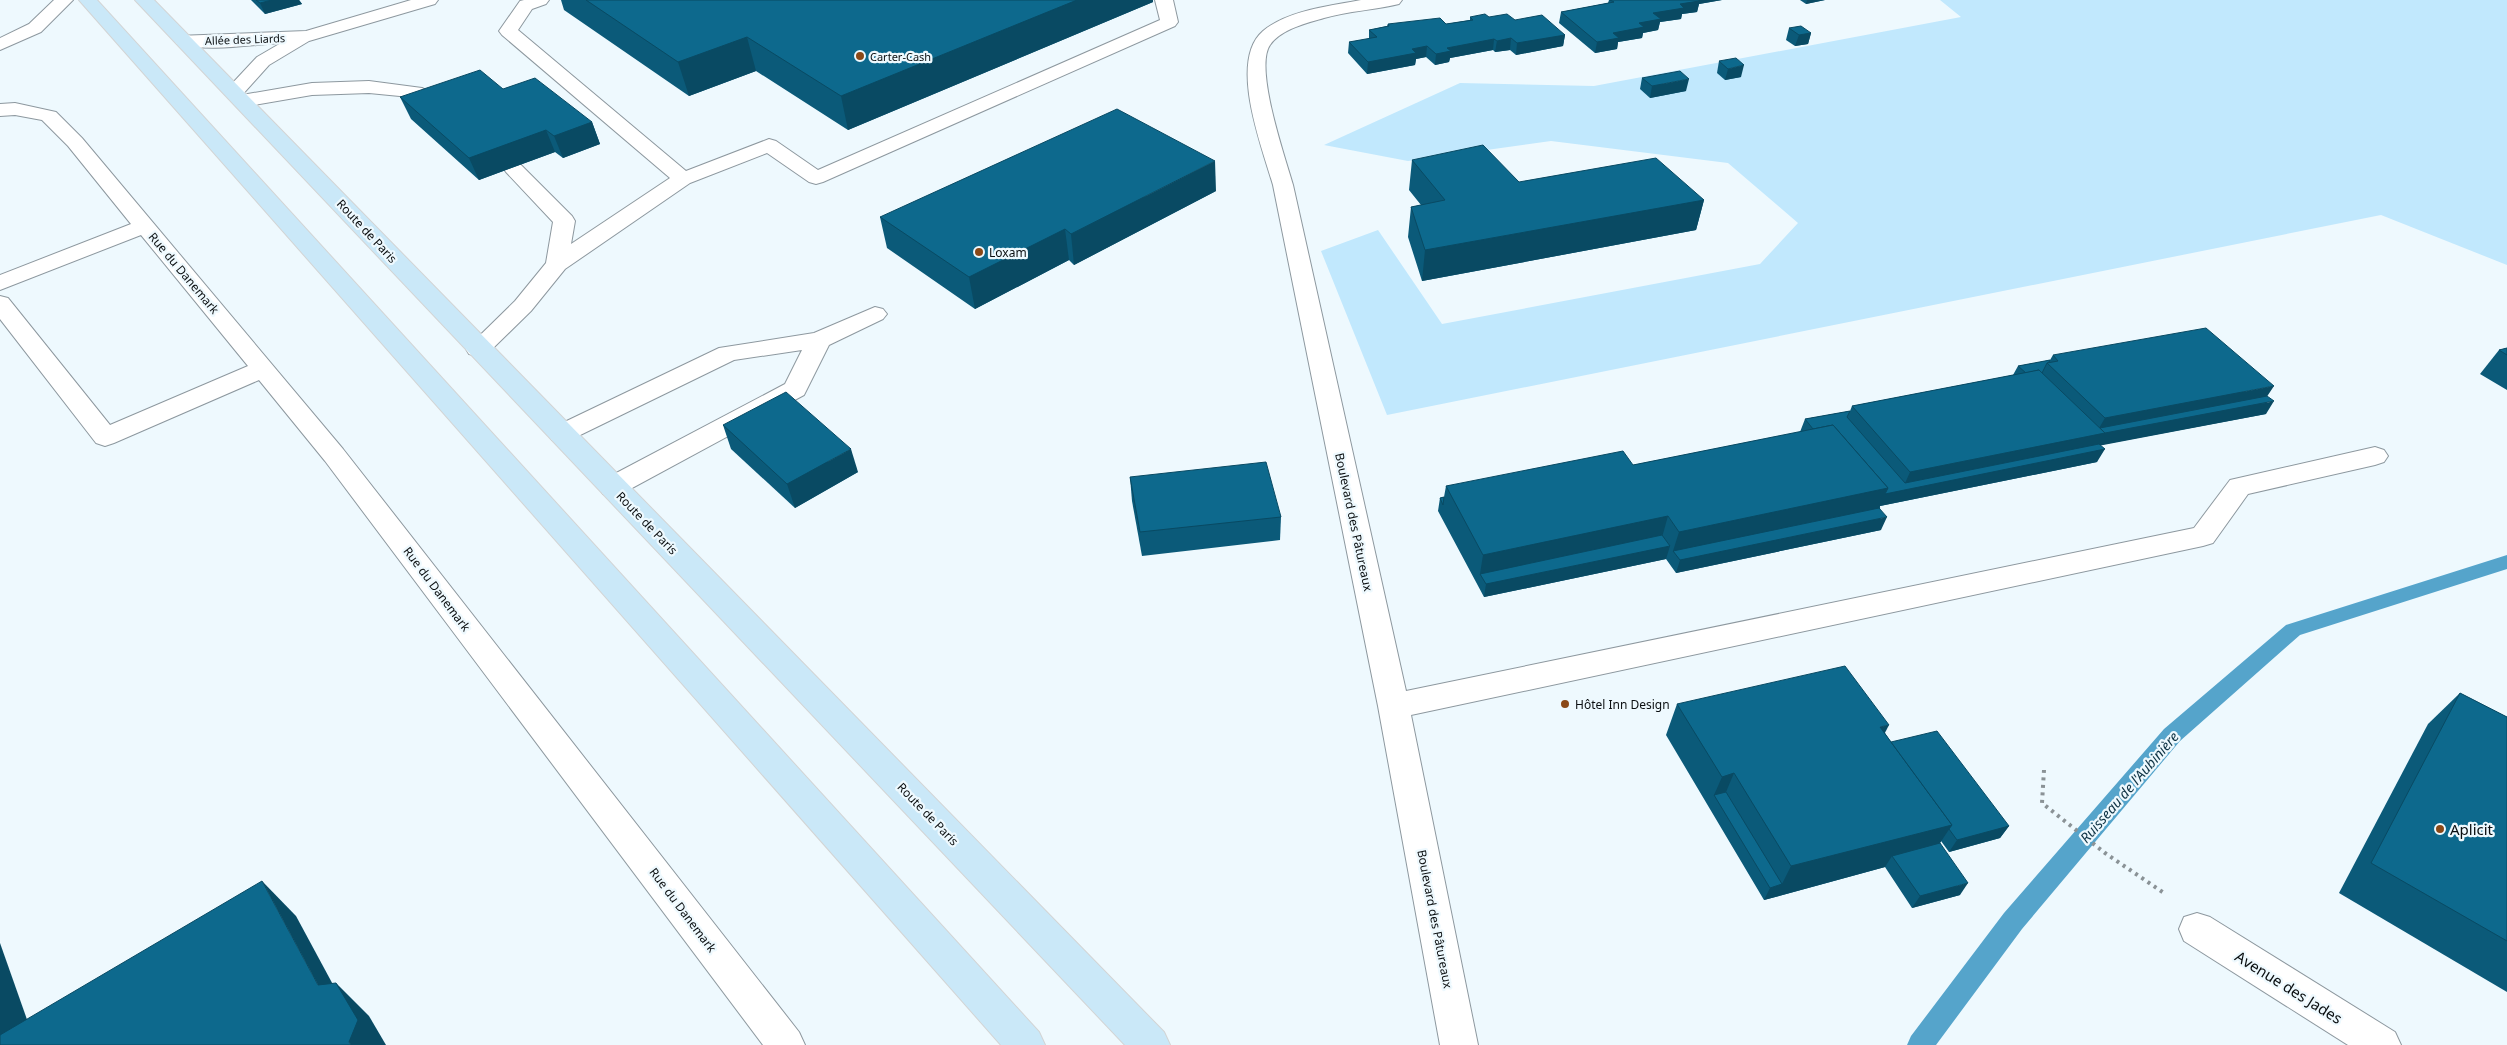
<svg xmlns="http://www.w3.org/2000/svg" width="2507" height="1045" font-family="'Noto Sans',sans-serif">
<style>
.green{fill:#c1e8fd}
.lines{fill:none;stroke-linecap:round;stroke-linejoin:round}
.stream{fill:#55a4cb;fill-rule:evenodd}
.minor-casing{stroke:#8d989f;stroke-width:2}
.major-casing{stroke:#d3d4d4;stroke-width:2}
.path{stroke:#8a9296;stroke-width:4;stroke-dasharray:3 4.5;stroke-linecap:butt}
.minor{fill:#fff;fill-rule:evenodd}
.major{fill:#cae8f8;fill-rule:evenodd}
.wall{fill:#0b5a79}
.shaded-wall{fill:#094a63}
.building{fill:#0d698d;stroke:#094a63}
.poi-dot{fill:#8a4817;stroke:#eef9fe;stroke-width:2}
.labels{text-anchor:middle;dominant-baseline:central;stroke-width:4.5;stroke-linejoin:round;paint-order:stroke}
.far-street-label{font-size:11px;fill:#0a0e10;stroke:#eef9fe}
.far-poi-label{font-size:11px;fill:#0a0e10;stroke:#eef9fe;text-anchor:start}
.street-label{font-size:12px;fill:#0a0e10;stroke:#eef9fe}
.poi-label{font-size:12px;fill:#0a0e10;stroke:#eef9fe;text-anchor:start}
.water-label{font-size:14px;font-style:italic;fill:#103445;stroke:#eef9fe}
.near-poi-label{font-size:15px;fill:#0a0e10;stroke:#eef9fe;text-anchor:start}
.near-street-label{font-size:15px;fill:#0a0e10;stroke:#eef9fe}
</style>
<rect width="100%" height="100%" fill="#eef9fe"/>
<polygon class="green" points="1940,0 2507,0 2507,265 2381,215 1387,415 1321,251 1378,230 1442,324 1760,264 1798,223 1728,163 1551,141 1408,161 1324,145 1460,83 1594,86 1961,17"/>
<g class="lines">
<polygon class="stream" points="2507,555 2507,569 2300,635 2180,741 2022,929 1936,1045 1907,1045 1911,1036 2004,913 2164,729 2286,625"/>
<g class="minor-casing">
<g id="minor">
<polygon points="54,0 73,0 41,32 0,50 0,38 29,24"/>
<path d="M411 0H438L435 4 309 41 269 65 242 95 312 83 369 81 422 88 450 103 453 107 450 111H436L410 97 369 93 312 95 243 107 236 105 233 101 236 97 228 96 226 92 228 88 257 57 281 43C248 45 209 52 177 44L174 40 177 36 306 31Z"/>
<polygon points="524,0 549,0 546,4 532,9 518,30 686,171 769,139 776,141 818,170 1160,20 1155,0 1173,0 1178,22 1175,26 823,182 816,184 809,182 767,153 690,183 565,269 531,311 487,354 478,356 469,354 466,349 515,301 546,263 553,222 506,172 503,168 506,164 513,162 520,164 572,216 575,221 571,244 670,178 502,35 499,31 520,1"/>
<path d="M1361 0H1402L1399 4C1374 10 1349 11 1324 18 1307 23 1281 29 1270 45 1254 68 1285 157 1293 185L1406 691 2194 528 2230 480 2375 447 2384 450 2388 456 2384 462 2375 465 2248 494 2213 543 2203 546 1411 715 1478 1045H1440L1378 706 1273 185C1262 147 1228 61 1263 31 1288 10 1331 6 1361 0Z"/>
<polygon points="15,103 56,112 82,138 343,449 799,1032 805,1045 763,1045 325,461 259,380 114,443 105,446 96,443 0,319 0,296 8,298 110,425 248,366 141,235 0,290 0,275 131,224 68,146 42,120 15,115 0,116 0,104"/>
<polygon points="875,307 883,309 887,314 883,319 829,345 804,395 621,494 612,496 603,494 599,487 603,480 785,384 802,350 734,360 570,440 561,443 552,440 548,434 552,428 719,348 814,333"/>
<polygon points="2197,913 2210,917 2395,1032 2401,1045 2348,1045 2184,941 2179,929 2184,917"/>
</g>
</g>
<g class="major-casing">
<g id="major">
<polygon points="79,0 97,0 1039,1032 1045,1045 1001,1045"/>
<polygon points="135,0 154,0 1164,1032 1170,1045 1125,1045"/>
</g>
</g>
<polyline class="path" points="2044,770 2042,803 2105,853 2164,893"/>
<use href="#minor" class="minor"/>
<use href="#major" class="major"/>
</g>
<g class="wall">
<polygon points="251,0 299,0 302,4 265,14"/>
<polygon points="561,0 1153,0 1153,2 848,130 756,71 689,96 564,10"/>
<polygon points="1609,0 1722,0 1699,4 1697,12 1682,14 1681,19 1660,22 1658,30 1643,33 1642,38 1618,42 1617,49 1595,53 1559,23 1561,12 1608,3"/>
<polygon points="1800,0 1825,0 1806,4"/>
<polygon points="1470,17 1489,17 1515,20 1565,35 1563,46 1516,55 1510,50 1495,52 1493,50 1450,58 1449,62 1435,65 1426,57 1416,59 1415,65 1367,74 1348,53 1349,42 1369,39 1369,30 1387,26 1388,24 1446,24 1470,20"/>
<polygon points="1789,28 1811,33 1808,44 1795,46 1786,40"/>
<polygon points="1719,61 1741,77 1725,80 1717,73"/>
<polygon points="1642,78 1686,91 1650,98 1640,89"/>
<polygon points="503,89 592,122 600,144 563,158 555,152 479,180 411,119 400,97"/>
<polygon points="1412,160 1519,182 1704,200 1696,230 1422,281 1408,237 1411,207 1421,205 1409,190"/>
<polygon points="1216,191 1074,265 1069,260 975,309 887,248 880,217"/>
<polygon points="2507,348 2507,390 2480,374 2499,350"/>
<polygon points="2053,355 2267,396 2266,414 2100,445 2097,462 1880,506 1881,530 1676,573 1666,559 1484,597 1438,511 1440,498 1444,497 1446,486 1633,465 1800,432 1805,419 1850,411 1852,406 2013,375 2018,366 2050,360"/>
<polygon points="723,425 858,472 795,508 731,449"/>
<polygon points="1130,477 1281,517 1280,540 1142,556 1132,501"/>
<polygon points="2460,693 2507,717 2507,992 2339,893 2428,724"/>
<polygon points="1677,704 1885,733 1891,742 2009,826 2000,838 1949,852 1941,841 1940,843 1960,895 1912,908 1885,867 1764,900 1666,735"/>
</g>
<g class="shaded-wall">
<polygon points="272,0 299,0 302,4 265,14 260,3"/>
<polygon points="1077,0 1153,0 1153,2 848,130 841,96"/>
<polygon points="1691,0 1722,0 1699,4 1697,12 1682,14 1681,19 1660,22 1658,30 1643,33 1642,38 1618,42 1617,49 1595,53 1597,42 1613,33 1639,23 1653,13"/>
<polygon points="1807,0 1825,0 1806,4"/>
<polygon points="1811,33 1808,44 1795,46 1799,35"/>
<polygon points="1565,35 1563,46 1516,55 1517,43"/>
<polygon points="747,37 756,71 689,96 678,62"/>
<polygon points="1511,38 1510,50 1495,52 1497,41"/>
<polygon points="1494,39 1493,50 1450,58 1449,62 1435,65 1436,54 1447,48"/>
<polygon points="1427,46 1426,57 1416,59 1415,65 1367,74 1368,62 1412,49"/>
<polygon points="1744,65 1741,77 1725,80 1728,69"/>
<polygon points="1689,79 1686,91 1650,98 1652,86"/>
<polygon points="592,122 600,144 563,158 554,136"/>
<polygon points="546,130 555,152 479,180 469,158"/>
<polygon points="1215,161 1216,191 1074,265 1071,234"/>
<polygon points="1704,200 1696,230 1422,281 1425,250"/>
<polygon points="1065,229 1069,260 975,309 969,277"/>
<polygon points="2274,386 2262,404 2274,401 2266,414 2098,446 2105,449 2097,462 1880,506 1874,520 1887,517 1881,530 1676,573 1680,560 1673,551 1679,532 1888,488 1902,490 1910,472 2095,435 2105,418"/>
<polygon points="851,449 858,472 795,508 787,484"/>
<polygon points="1668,516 1659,548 1670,546 1666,559 1484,597 1486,584 1480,574 1483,555"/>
<polygon points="1889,725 1873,756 1880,727"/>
<polygon points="1734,773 1721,804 1714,795 1722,777"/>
<polygon points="1952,825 1932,855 1892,856 1885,867 1764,900 1770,888 1782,884 1791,866"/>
<polygon points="2009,826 2000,838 1949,852 1957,840"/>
<polygon points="262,881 296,916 351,1018 318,985"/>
<polygon points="1968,883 1960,895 1912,908 1920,896"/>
<polygon points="0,943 36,1045 0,1038"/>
<polygon points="336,983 369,1016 386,1045 351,1045 349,1042"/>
</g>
<g class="building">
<polygon points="256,0 272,0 260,3"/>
<polygon points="586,0 1077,0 841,96 747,37 678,62"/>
<polygon points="1610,0 1699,0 1699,1 1680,4 1684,8 1653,13 1661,19 1639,23 1644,27 1613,33 1619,38 1597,42 1561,12 1614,2"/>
<polygon points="1485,14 1489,17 1507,14 1515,20 1542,15 1565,35 1517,43 1511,38 1497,41 1494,39 1447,48 1451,51 1436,54 1427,46 1412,49 1416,53 1368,62 1349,42 1377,37 1369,30 1389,26 1388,24 1440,18 1446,24 1473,20 1470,17"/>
<polygon points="1801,26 1811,33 1799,35 1789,28"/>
<polygon points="1736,58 1744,65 1728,69 1719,61"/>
<polygon points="480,70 503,89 535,78 592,122 554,136 546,130 469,158 400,97"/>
<polygon points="1680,71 1689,79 1652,86 1642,78"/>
<polygon points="1117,109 1215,161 1071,234 1065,229 969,277 880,217"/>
<polygon points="1483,145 1519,182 1656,158 1704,200 1425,250 1411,207 1445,200 1412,160"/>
<polygon points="2206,328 2274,386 2105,418 2047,363 2058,361 2053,355"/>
<polygon points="2507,348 2507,355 2499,350"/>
<polygon points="2050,360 2049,362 2047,363 2042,373 2039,370 2026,373 2018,366"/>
<polygon points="2039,370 2105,433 1910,472 1852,406"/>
<polygon points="786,392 851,449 787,484 723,425"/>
<polygon points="2267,396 2274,401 2105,433 2100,428"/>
<polygon points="1850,411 1847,417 1905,483 2099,444 2105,449 1885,494 1888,488 1833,425 1813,429 1805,419"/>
<polygon points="1833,425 1888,488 1679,532 1668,516 1483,555 1446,486 1623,451 1633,465"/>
<polygon points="1266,462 1281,517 1140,532 1130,477"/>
<polygon points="1444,497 1443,505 1440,498"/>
<polygon points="1879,508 1887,517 1680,560 1673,551"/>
<polygon points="1662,535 1670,546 1486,584 1480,574"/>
<polygon points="1845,666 1889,725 1880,727 1952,825 1791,866 1734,773 1722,777 1677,704"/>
<polygon points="2460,693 2507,717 2507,941 2371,863"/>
<polygon points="1937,731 2009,826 1957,840 1949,829 1952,825 1891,742"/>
<polygon points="1726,792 1782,884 1770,888 1714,795"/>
<polygon points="1940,843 1968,883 1920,896 1892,856"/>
<polygon points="262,881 318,985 336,983 358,1020 349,1042 351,1045 0,1045 0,1035"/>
</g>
<g class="poi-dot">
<circle cx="860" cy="56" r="5"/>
<circle cx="979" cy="252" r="5"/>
<circle cx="1565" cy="704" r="5"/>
<circle cx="2440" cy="829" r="5"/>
</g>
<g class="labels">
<g class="far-street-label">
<text transform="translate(245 39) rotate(-2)">Allée des Liards</text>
</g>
<g class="far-poi-label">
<text x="870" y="56">Carter-Cash</text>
</g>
<g class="street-label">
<text transform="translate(367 231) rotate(47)">Route de Paris</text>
<text transform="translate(184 273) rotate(50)">Rue du Danemark</text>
<text transform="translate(1354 522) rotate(78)">Boulevard des Pâtureaux</text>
<text transform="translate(647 523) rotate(46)">Route de Paris</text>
<text transform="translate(437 589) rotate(53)">Rue du Danemark</text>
<text transform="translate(928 814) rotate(46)">Route de Paris</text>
<text transform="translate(683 910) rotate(53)">Rue du Danemark</text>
<text transform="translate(1435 919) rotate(79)">Boulevard des Pâtureaux</text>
</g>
<g class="poi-label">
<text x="989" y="252">Loxam</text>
<text x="1575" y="704">Hôtel Inn Design</text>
</g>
<g class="water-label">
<text transform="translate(2129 787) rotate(-49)">Ruisseau de l'Aubinière</text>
</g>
<g class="near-poi-label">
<text x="2450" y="829">Aplicit</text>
</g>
<g class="near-street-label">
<text transform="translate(2289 987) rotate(32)">Avenue des Jades</text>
</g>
</g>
</svg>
